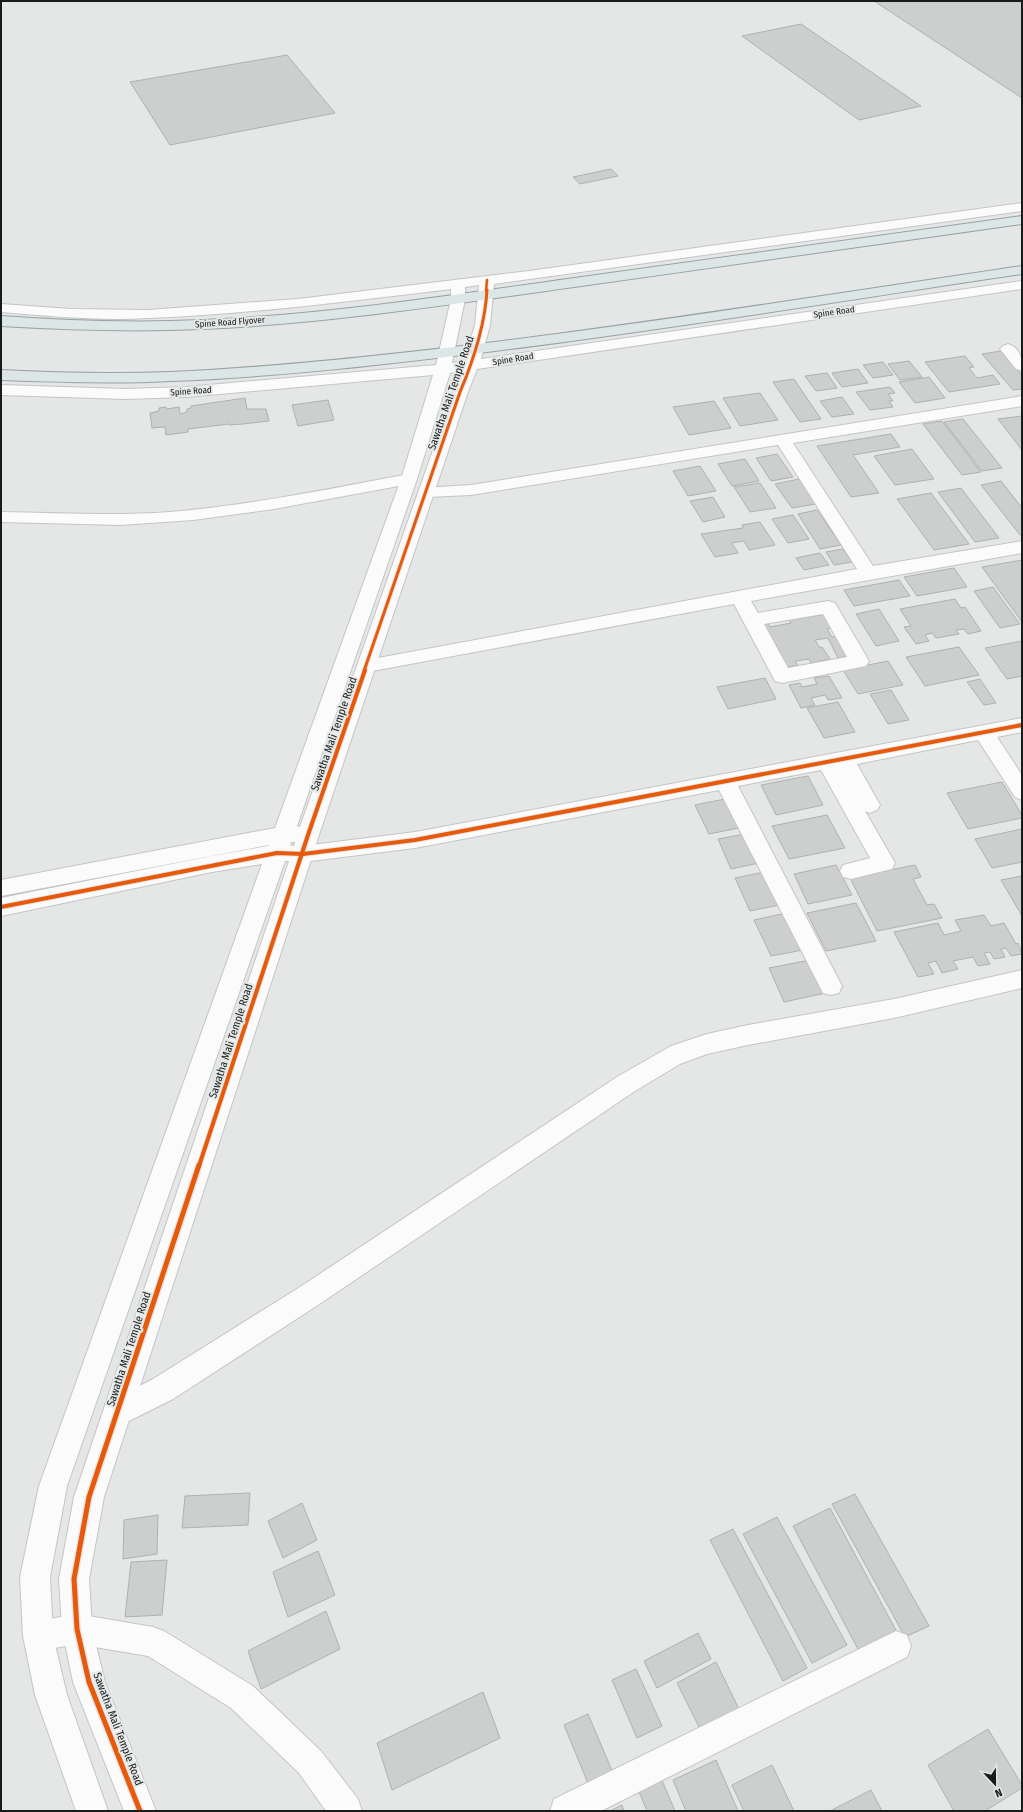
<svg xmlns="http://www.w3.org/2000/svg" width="1023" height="1812" font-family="'Fira Sans Condensed',sans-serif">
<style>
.building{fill:#cdcfce;stroke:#afb1b0}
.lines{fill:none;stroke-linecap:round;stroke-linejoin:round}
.minor-casing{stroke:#c3c5c4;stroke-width:2}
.tertiary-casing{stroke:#c3c5c4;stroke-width:2}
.primary-casing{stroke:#94a3a3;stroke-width:2}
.minor{fill:#fbfbfb;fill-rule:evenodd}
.tertiary{fill:#fbfbfb;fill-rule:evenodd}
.primary{fill:#dde6e7;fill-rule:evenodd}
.cycleway-far3-casing{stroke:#e4e8e7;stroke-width:4}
.cycleway-far2-casing{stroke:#e4e8e7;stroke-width:5}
.cycleway-far1-casing{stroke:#e4e8e7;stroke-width:6}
.cycleway-casing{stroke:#e4e8e7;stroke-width:8}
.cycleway-far3{stroke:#e8590c;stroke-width:2.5}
.cycleway-far2{stroke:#e8590c;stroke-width:3}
.cycleway-far1{stroke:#e8590c;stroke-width:4}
.cycleway{stroke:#e8590c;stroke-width:5}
.labels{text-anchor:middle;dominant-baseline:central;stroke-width:4;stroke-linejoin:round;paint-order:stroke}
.far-street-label{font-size:9px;fill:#191b1a;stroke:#e4e8e7}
.street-label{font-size:11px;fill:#191b1a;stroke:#e4e8e7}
</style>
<rect width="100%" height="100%" fill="#e5e7e6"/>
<g class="building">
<polygon points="874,1 1022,1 1022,98"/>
<polygon points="801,24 921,106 859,120 742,36"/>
<polygon points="287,55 335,113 170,145 130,82"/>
<polygon points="611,169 618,176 580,184 573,177"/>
<polygon points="1001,351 1022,375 1022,389 1013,390 982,354"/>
<polygon points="965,356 974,367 969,368 977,378 993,375 1000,384 949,392 925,362"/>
<polygon points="909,361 922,377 900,380 888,364"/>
<polygon points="883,362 893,375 873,378 863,365"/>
<polygon points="858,369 868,383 842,387 832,373"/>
<polygon points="827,373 837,388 816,391 805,376"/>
<polygon points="929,377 945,398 915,403 899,382"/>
<polygon points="794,379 821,419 800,422 773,382"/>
<polygon points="890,387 895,393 888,394 893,401 889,401 893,407 870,410 856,392"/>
<polygon points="760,393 778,420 740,426 723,398"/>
<polygon points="842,397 854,414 832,417 820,401"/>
<polygon points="245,398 247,409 266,409 269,421 243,424 229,425 229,424 188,429 188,432 166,435 165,427 152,428 150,413 159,411 159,408 166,407 167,409 179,407 180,414 187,412 187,409 191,408 191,406"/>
<polygon points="328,400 334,420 298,426 292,405"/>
<polygon points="714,401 731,428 689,435 673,407"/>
<polygon points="1022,416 1022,450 998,419"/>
<polygon points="963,419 1002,468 982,471 944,422"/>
<polygon points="942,421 981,472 962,475 923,424"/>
<polygon points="891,434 900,447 853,455 879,493 851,497 817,446"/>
<polygon points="912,449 934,479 895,485 874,456"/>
<polygon points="777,454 793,477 771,481 756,458"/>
<polygon points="745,459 759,481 732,486 718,464"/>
<polygon points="700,466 716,491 688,496 673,471"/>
<polygon points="799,479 816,504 792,508 775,484"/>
<polygon points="1001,481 1022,508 1022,535 1020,535 981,485"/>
<polygon points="760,483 776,508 750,512 734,487"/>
<polygon points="961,488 999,538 975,542 938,492"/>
<polygon points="931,493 969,544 934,550 897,499"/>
<polygon points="713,497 725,517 703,522 690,501"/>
<polygon points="817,510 841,545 820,549 798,514"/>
<polygon points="793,515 809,539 788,543 772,519"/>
<polygon points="760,522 775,545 749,550 744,541 732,543 738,553 715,557 701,534 743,528 742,525"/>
<polygon points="843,549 852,562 834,565 826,552"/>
<polygon points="820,553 829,565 804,570 796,558"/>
<polygon points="1022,560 1022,622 982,567"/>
<polygon points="954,568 967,587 917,596 904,577"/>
<polygon points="899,580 910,596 854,606 844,590"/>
<polygon points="993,587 1020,624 1000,628 974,591"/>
<polygon points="955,599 961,608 965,607 981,631 968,634 964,629 956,630 959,634 936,638 932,633 925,635 929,641 916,644 904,627 911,626 900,609"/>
<polygon points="879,609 899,641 876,646 856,614"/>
<polygon points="826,614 834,627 827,629 832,637 842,636 854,655 838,658 828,638 815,640 820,648 822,647 830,659 811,663 809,659 795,661 798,665 783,668 775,653 780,652 775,643 770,643 760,625 768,623 770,627 791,623 789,620"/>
<polygon points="1022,641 1022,676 1007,679 985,648"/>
<polygon points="959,647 979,675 925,686 906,657"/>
<polygon points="888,661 903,685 858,694 843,670"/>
<polygon points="829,676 842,698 828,700 825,695 811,698 815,705 801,708 789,685 800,683 802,687 817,684 814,678"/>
<polygon points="765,678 776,699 728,709 717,687"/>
<polygon points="980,679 996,703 984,705 967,682"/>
<polygon points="891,690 909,720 888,724 870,694"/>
<polygon points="838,702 855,732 824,738 807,708"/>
<polygon points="808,776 823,805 776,815 761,785"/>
<polygon points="1002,782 1022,815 1022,818 968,829 947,793"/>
<polygon points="725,799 739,828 709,834 695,805"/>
<polygon points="827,815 845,848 789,859 772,826"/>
<polygon points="1022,829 1022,862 992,868 975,839"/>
<polygon points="745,834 759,863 731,869 718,839"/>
<polygon points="836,865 852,895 808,904 794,874"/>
<polygon points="915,865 921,877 913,879 927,905 934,904 942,918 877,931 850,878"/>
<polygon points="764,872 780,905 750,911 735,878"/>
<polygon points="1022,876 1022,916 1001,880"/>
<polygon points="856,903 876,941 826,951 807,913"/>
<polygon points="786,913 803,950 771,956 754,920"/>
<polygon points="984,915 991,926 1004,923 1016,944 1018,943 1022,954 1011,956 1006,948 1001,949 1005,957 994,959 990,952 984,953 990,964 978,966 973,957 953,961 958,969 942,973 936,961 928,963 934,974 918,977 894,932 938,923 944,935 961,931 955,920"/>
<polygon points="810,960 826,993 784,1002 769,968"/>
<polygon points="250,1493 248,1525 182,1528 185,1496"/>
<polygon points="855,1494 929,1626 905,1637 832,1504"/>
<polygon points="302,1503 317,1540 283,1558 268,1521"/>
<polygon points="830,1508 898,1634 860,1653 793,1526"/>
<polygon points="158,1515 157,1554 123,1559 124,1520"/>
<polygon points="777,1517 847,1645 812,1663 743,1534"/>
<polygon points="733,1529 807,1668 783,1681 710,1540"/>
<polygon points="318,1551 335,1595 288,1617 273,1572"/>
<polygon points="167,1560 162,1615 125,1617 131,1562"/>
<polygon points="326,1611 340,1649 261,1689 248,1651"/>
<polygon points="698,1633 711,1659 657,1688 644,1661"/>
<polygon points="716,1662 739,1709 700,1729 677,1683"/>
<polygon points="636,1669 662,1726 637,1738 612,1680"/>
<polygon points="483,1692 500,1738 392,1790 377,1743"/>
<polygon points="588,1714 616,1780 592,1793 564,1725"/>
<polygon points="988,1729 1022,1785 1022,1788 985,1811 954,1811 928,1765"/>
<polygon points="716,1760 738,1811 686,1811 673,1780"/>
<polygon points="772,1765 794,1811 744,1811 732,1785"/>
<polygon points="658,1771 675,1811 647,1811 635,1782"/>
<polygon points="871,1790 882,1811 830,1811"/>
<polygon points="622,1805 624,1811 610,1811"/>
</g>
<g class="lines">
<g class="minor-casing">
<g id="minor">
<path d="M1008 344C1021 348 1022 359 1022 371L1016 369 1000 349 1003 346Z"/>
<path d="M1022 396V406L793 443 873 566 1022 541V553L751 601 758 613 828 601 835 603 869 661 866 666 782 683 775 681 734 604 367 672 360 671 357 666 360 661 367 660 857 569 778 445 471 495 427 497 421 496 418 492 421 488 471 485ZM823 614 847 657 788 668 764 624Z"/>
<path d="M409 474 415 475 417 479 415 483 274 509 193 520 121 525 1 522V512C57 513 114 516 170 512 251 505 330 489 409 474Z"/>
<polygon points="1022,718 1022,732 997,737 1022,775 1022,800 1015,797 978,740 857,764 880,805 877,810 870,813 865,811 895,863 892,869 851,879 843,877 840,871 843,865 870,858 821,770 738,786 842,986 839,993 831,995 823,993 719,790 415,848 303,862 295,860 292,854 295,848 303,846 415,832"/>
<polygon points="1022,970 1022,988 894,1018 748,1045 707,1054 680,1064 635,1091 318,1305 173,1399 117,1427 107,1423 103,1413 107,1403 153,1379 300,1287 617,1077 671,1046 707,1034 748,1025 894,999"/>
<polygon points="77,1614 153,1627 164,1631 253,1686 321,1751 358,1799 362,1811 326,1811 299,1773 231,1708 148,1656 77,1644 38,1651 27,1647 23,1636 27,1625 38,1621"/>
<polygon points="896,1631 907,1635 911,1646 907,1657 601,1811 550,1811 554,1799"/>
</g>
</g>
<g class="tertiary-casing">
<path id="tertiary" d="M1022 203V211L494 284 490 325 481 359 1022 281V289L477 369 468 392 319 835 104 1497 89 1579 92 1629 105 1682 156 1811H124L73 1682 62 1629 59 1579 74 1497 289 861H285L67 1486 50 1577 53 1636 67 1695 108 1811H76L35 1695 23 1636 20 1577 39 1486 262 864 212 872 1 916V898L212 856 268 846 269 845 1 896V880L275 828 401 479 433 375 186 397 126 399 1 395V385L126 389 186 387 436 365 451 299V289C350 301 250 314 149 318 100 321 50 316 1 312V304L71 309 148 310 298 299 529 271ZM479 285 475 325 464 361 452 363 465 299V287ZM461 371 300 827 297 826 417 479 450 373ZM291 842H295L294 846 290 845Z"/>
</g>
<g class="primary-casing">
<g id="primary">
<path d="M1022 216V224C870 245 718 267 567 288 446 305 324 324 202 329 135 332 68 330 1 326V316C68 321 135 323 202 320 324 315 446 296 567 279 718 258 870 237 1022 216Z"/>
<path d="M1022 266V274C847 300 671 329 495 351 388 364 280 377 171 381 115 384 58 382 1 380V370C58 373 115 374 171 372 280 367 388 355 495 342 671 320 847 292 1022 266Z"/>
</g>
</g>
<use href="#minor" class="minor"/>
<use href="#tertiary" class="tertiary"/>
<use href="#primary" class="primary"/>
<g class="cycleway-far3-casing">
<polyline id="cycleway-far3" points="486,291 487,280"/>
</g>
<g class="cycleway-far2-casing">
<path id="cycleway-far2" d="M364 671 460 392C474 359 485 326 487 290"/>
</g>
<g class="cycleway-far1-casing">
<g id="cycleway-far1">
<polyline points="1,907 277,853 303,854 415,840 1022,725"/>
<polyline points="199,1166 308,835 365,670"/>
</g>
</g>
<g class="cycleway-casing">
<polyline id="cycleway" points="140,1811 89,1682 77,1629 74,1579 89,1497 199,1165"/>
</g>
<use href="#cycleway-far3" class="cycleway-far3"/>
<use href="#cycleway-far2" class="cycleway-far2"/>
<use href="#cycleway-far1" class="cycleway-far1"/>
<use href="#cycleway" class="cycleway"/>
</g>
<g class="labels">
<g class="far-street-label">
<text transform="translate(834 312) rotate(-8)">Spine Road</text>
<text transform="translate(230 322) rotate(-4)">Spine Road Flyover</text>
<text transform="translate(513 359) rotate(-9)">Spine Road</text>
<text transform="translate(191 391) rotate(-4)">Spine Road</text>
</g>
<g class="street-label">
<text transform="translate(451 393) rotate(-71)">Sawatha Mali Temple Road</text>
<text transform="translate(334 734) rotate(-71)">Sawatha Mali Temple Road</text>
<text transform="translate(231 1041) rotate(-72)">Sawatha Mali Temple Road</text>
<text transform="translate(129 1349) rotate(-72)">Sawatha Mali Temple Road</text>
<text transform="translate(118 1729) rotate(69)">Sawatha Mali Temple Road</text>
</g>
</g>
<rect width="1023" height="1812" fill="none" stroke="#191b1a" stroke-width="4"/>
<g transform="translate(995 1784) rotate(158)" stroke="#e4e8e7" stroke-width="3" paint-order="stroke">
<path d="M0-3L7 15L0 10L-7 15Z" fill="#191b1a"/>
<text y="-6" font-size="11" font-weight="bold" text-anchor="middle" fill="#191b1a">N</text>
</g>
</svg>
